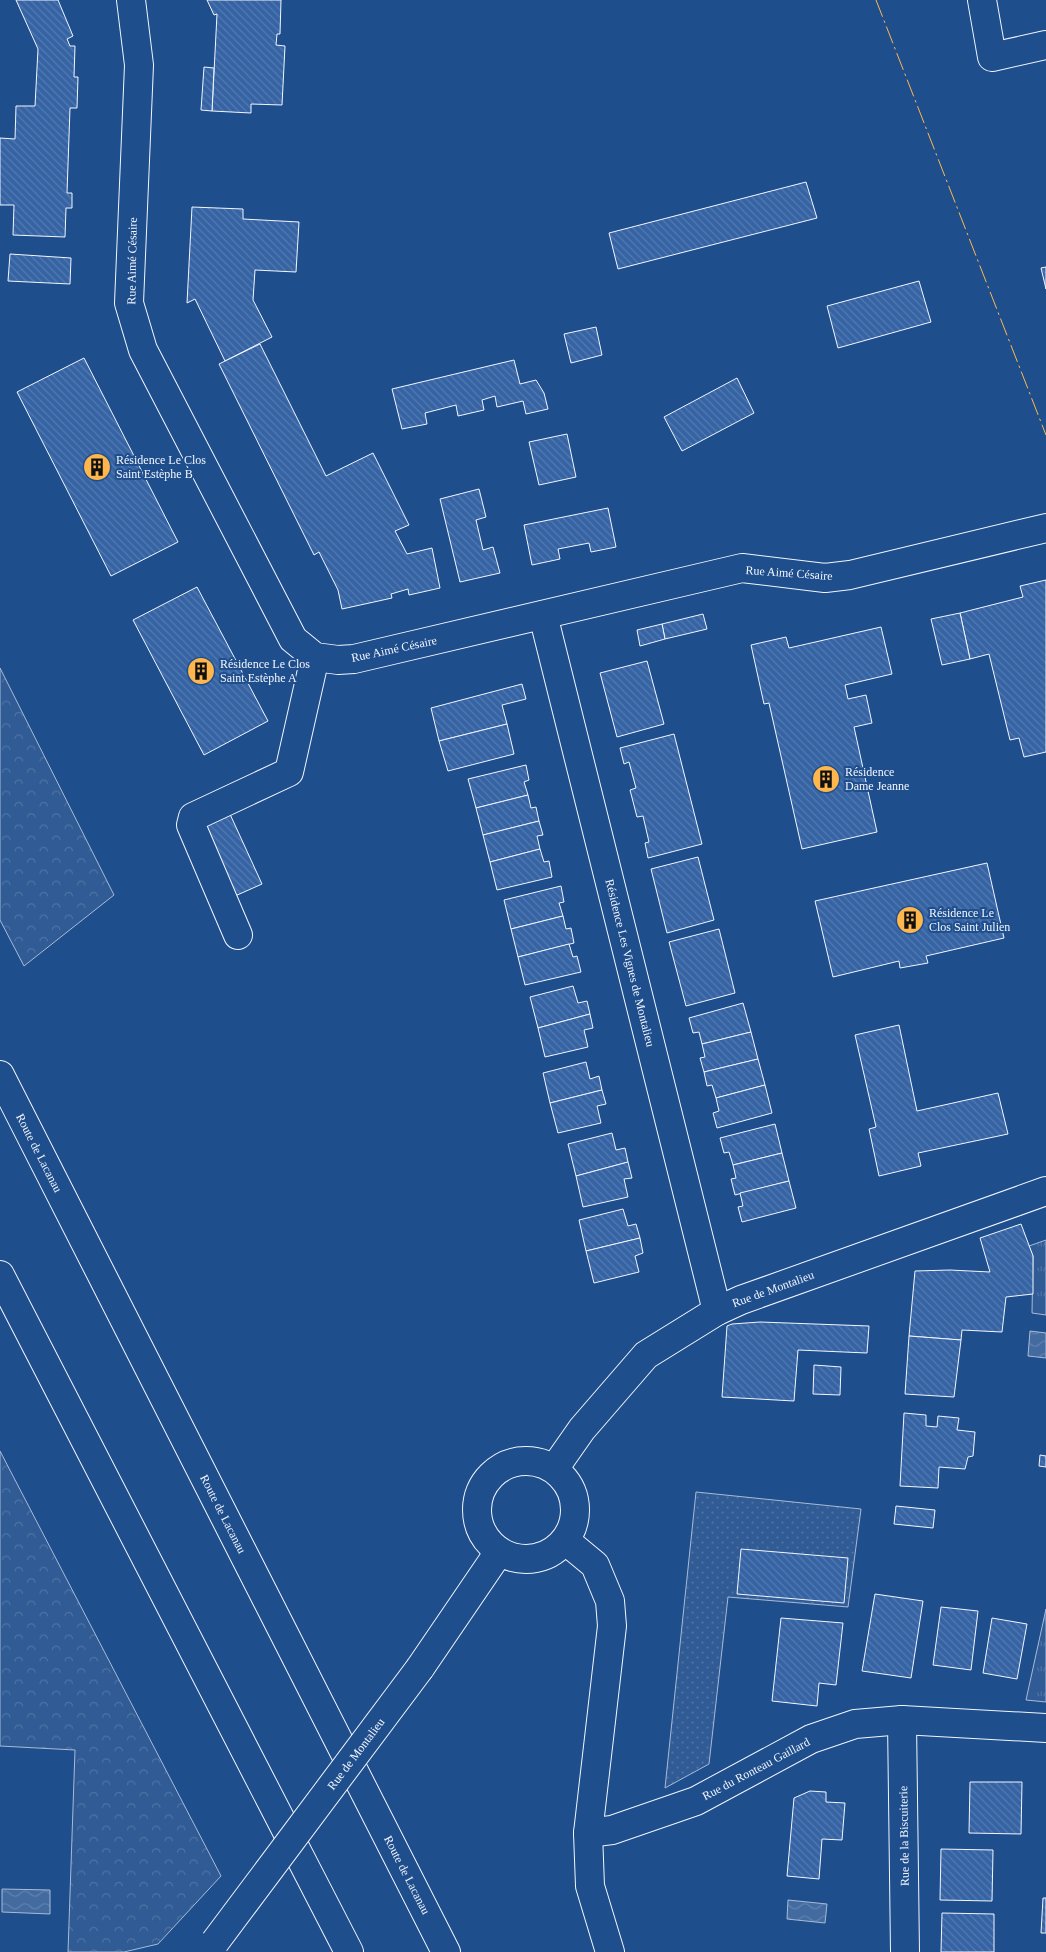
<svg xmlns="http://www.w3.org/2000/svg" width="1046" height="1952" font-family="Georgia,serif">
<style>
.grass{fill:url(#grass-tufts);stroke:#a8bbd7}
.forest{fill:url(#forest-crowns);stroke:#a8bbd7}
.garden{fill:url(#garden-dots);stroke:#a8bbd7}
.water{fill:url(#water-waves);stroke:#a8bbd7}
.building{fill:url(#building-back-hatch);stroke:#f2f6ff}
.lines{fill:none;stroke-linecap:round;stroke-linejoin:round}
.minor-casing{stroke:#f2f6ff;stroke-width:30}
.major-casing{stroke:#f2f6ff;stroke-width:30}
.minor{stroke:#1f4e8c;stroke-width:28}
.major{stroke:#1f4e8c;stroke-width:28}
.minor-bridge-casing{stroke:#f2f6ff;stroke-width:30;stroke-linecap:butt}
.minor-bridge{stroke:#1f4e8c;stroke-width:28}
.power{stroke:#ffb74d;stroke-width:1;stroke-dasharray:18 4 2.5 4;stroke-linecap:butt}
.labels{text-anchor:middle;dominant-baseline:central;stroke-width:4;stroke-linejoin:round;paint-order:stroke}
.street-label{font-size:12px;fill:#f2f6ff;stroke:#1f4e8c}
.poi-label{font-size:12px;fill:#f2f6ff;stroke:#1f4e8c;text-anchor:start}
</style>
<defs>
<pattern id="grass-tufts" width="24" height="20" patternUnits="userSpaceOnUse" patternTransform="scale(1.25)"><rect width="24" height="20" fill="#305b95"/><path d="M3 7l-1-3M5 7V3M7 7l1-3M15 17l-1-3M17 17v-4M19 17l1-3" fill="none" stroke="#4e73a5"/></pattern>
<pattern id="forest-crowns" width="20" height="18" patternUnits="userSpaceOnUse" patternTransform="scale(1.25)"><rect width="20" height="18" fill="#305b95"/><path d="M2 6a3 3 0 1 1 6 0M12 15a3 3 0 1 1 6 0" fill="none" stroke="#4e73a5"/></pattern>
<pattern id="garden-dots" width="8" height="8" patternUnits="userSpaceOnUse" patternTransform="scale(1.25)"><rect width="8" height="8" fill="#305b95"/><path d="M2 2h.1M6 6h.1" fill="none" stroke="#4e73a5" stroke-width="1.8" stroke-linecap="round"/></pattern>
<pattern id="water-waves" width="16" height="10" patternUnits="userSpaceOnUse" patternTransform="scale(1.25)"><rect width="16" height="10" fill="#446ba0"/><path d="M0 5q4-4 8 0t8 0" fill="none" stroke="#5f81ae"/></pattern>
<pattern id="building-back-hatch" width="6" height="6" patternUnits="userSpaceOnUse" patternTransform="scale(1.25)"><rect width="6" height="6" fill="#3563a3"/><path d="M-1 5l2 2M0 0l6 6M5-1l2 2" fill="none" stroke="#537ab1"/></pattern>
</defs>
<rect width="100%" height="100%" fill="#1f4e8c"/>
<g class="grass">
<polygon points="1046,1240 1046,1315 1032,1313 1033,1256 1029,1246"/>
<polygon points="1046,1609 1046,1702 1026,1700"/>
</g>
<g class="forest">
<polygon points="0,668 114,895 24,966 0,920"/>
<polygon points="0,1451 221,1876 158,1944 124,1952 68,1952 75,1750 0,1746"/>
</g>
<polygon class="garden" points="696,1492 861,1509 848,1607 728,1597 709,1764 665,1788"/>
<g class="water">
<polygon points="1030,1331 1046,1333 1046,1358 1028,1356"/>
<polygon points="2,1889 50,1890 50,1914 2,1912"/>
<polygon points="788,1900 827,1904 825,1923 787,1919"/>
</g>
<g class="building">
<polygon points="16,0 58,0 73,36 67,39 70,46 75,46 74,77 78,77 77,108 70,108 67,193 72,193 72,208 66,208 65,237 13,235 14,205 0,205 0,138 15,139 16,106 35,106 38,49"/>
<polygon points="207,0 281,0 280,34 277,34 276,45 285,46 282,105 251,104 251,113 212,111 217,14 214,15"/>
<polygon points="204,67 214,68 212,111 201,110"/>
<polygon points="806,182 817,218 618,269 609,233"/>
<polygon points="192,207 243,209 243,219 299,222 296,272 255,270 253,300 272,337 225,361 195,299 187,303"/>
<polygon points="10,254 71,258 70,284 8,281"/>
<polygon points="1046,267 1046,289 1041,268"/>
<polygon points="919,281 931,322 838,348 827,306"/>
<polygon points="596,327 602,355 571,363 564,334"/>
<polygon points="260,344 326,476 373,453 409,525 395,531 407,554 432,548 440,588 409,595 408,589 391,594 392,598 342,609 338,590 319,552 314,555 219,364"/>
<polygon points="84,358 178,542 111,576 17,392"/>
<polygon points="514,360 520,384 536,380 544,393 548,409 526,414 523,401 497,407 495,396 482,400 484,410 458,416 456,405 425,413 427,424 402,429 392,389"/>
<polygon points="737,378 754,413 682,451 664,417"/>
<polygon points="567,434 576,477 539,485 529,442"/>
<polygon points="479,489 486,517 476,520 483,550 493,547 500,573 460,582 440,499"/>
<polygon points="608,508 616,547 591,552 589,543 558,549 560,559 532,565 524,525"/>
<polygon points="1046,580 1046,752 1024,757 1019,738 1010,740 989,654 970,659 960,613 1023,597 1020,586"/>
<polygon points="197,587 268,721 204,755 133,620"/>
<polygon points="960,613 970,659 942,665 931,619"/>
<polygon points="703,614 707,629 665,639 662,624"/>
<polygon points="662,624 665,639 640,646 637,630"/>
<polygon points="881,627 892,674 845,685 848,699 866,695 872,723 854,727 877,832 802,849 769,703 764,704 751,645 786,637 789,648"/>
<polygon points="647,661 664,724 617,737 600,673"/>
<polygon points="522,684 526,699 502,705 507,724 439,741 431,708"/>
<polygon points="507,724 514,754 448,771 439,741"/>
<polygon points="674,734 702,844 648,858 645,843 649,842 643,816 637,817 630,790 636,788 629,762 624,764 620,748"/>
<polygon points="526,765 529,780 524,782 528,795 476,808 468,779"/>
<polygon points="528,795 531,808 536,807 539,821 483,835 476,808"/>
<polygon points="229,812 262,884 235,896 202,825"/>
<polygon points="539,821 543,835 537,836 540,849 490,862 483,835"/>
<polygon points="540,849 544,862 549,861 552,877 497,890 490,862"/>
<polygon points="698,857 714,920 667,933 651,869"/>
<polygon points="987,863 1004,938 926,956 928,963 900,968 899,961 833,977 815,901"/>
<polygon points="561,886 564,902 559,903 563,916 511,929 504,900"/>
<polygon points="563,916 566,929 571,928 574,943 518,957 511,929"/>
<polygon points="719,929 735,993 686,1006 669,942"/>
<polygon points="569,944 573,957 577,956 581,972 525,985 518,957"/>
<polygon points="573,986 578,1003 587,1001 590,1014 538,1028 530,997"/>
<polygon points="743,1003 751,1032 702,1044 699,1032 693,1033 689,1018"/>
<polygon points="590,1014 593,1028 584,1030 588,1047 545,1057 538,1028"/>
<polygon points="899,1025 917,1111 998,1093 1008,1134 918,1153 921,1166 879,1176 869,1129 876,1127 855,1035"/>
<polygon points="751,1032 758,1059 704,1072 700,1058 705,1057 702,1044"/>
<polygon points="758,1059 765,1085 716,1098 712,1085 707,1086 704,1072"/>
<polygon points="586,1062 590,1079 599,1076 602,1090 550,1103 543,1073"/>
<polygon points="765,1085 772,1113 717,1128 713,1113 719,1111 716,1098"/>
<polygon points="602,1090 606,1104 597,1106 601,1123 558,1133 550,1103"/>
<polygon points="775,1124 782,1153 733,1165 729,1152 724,1153 720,1138"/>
<polygon points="612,1133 616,1150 625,1148 628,1162 576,1176 568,1144"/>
<polygon points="782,1153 789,1181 735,1195 731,1179 736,1178 733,1165"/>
<polygon points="628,1162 632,1178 624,1179 628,1197 583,1207 576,1176"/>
<polygon points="789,1181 796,1208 742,1222 738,1207 743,1206 740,1193"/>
<polygon points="623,1209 628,1226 636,1224 640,1238 586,1251 579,1220"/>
<polygon points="1021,1224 1033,1256 1033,1294 1006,1297 1002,1332 962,1330 961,1340 909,1336 915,1271 950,1270 990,1272 980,1238"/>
<polygon points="640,1238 643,1253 635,1256 639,1272 594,1283 586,1251"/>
<polygon points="760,1322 869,1326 867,1353 798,1350 794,1401 722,1397 727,1326 732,1324"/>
<polygon points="909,1336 961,1340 954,1397 905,1394"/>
<polygon points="814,1365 841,1367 840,1395 813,1394"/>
<polygon points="904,1413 926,1415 926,1426 937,1427 938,1416 959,1418 957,1430 975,1432 973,1456 968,1457 965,1469 939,1467 938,1488 900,1486"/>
<polygon points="1040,1455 1046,1456 1046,1467 1039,1466"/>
<polygon points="896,1506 935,1510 933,1528 894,1524"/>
<polygon points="741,1549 848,1558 844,1603 737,1594"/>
<polygon points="875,1594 923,1601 911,1678 862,1671"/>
<polygon points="941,1607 978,1611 971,1670 933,1665"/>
<polygon points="781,1618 843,1623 836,1685 819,1683 817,1706 772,1701"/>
<polygon points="992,1618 1027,1624 1017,1679 983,1673"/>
<polygon points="970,1782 1022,1782 1021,1834 969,1833"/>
<polygon points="810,1791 826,1792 826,1802 845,1803 842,1840 822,1839 819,1879 787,1876 794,1798"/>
<polygon points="941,1849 993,1850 992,1901 940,1900"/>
<polygon points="1043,1898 1046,1898 1046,1933 1041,1933"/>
<polygon points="942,1913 994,1914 994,1952 941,1952"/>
</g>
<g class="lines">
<g class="minor-casing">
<g id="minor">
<polyline points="131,0 139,65 129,303 143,350 293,639 315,657 338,660 354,659 742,568 825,578 850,575 1046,528"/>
<polyline points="982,0 992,57 1046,45"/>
<polyline points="543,615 717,1311"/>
<polyline points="238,935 191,825 193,817 289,772 315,657"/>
<circle cx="526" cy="1510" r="49"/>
<polyline points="554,1469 582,1429 646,1355 717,1311 741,1300 1046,1191"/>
<polyline points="566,1541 595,1565 610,1601 612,1626 588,1833 590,1886 610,1952"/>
<polyline points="420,1668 499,1552"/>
<polyline points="902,1720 905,1952"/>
<polyline points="588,1833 612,1830 696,1801 811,1739 855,1724 902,1720 1046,1728"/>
</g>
</g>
<g class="major-casing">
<g id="major">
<polyline points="0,1075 446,1952"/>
<polyline points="0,1275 349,1952"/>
</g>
</g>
<use href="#minor" class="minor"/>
<use href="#major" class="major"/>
<g class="minor-bridge-casing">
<polyline id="minor-bridge" points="215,1942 420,1668"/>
</g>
<use href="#minor-bridge" class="minor-bridge"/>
<polyline class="power" points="876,0 1046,435"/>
</g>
<defs>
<g id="building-disc" transform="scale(1.4375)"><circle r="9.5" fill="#ffb74d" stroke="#1f4e8c"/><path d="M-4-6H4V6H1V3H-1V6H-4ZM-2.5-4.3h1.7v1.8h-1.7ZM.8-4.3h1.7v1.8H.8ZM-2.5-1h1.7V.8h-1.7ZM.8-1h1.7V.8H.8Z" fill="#111"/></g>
</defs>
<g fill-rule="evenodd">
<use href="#building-disc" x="97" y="467"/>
<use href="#building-disc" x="201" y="671"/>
<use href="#building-disc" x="826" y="779"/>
<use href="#building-disc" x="910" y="920"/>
</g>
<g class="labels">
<g class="street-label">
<text transform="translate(132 261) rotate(-89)">Rue Aimé Césaire</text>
<text transform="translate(789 573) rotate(4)">Rue Aimé Césaire</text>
<text transform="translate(394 649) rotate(-12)">Rue Aimé Césaire</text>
<text transform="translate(630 963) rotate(76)">Résidence Les Vignes de Montalieu</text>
<text transform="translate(39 1153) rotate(63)">Route de Lacanau</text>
<text transform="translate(773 1289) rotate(-20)">Rue de Montalieu</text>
<text transform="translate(223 1514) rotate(63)">Route de Lacanau</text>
<text transform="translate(356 1754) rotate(-53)">Rue de Montalieu</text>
<text transform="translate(756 1769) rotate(-28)">Rue du Ronteau Gaillard</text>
<text transform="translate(904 1836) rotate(-91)">Rue de la Biscuiterie</text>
<text transform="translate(407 1875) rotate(63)">Route de Lacanau</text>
</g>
<g class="poi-label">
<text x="116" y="460">Résidence Le Clos<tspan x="116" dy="14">Saint Estèphe B</tspan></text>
<text x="220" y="664">Résidence Le Clos<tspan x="220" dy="14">Saint Estèphe A</tspan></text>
<text x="845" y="772">Résidence<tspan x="845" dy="14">Dame Jeanne</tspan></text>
<text x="929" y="913">Résidence Le<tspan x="929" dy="14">Clos Saint Julien</tspan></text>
</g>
</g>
</svg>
